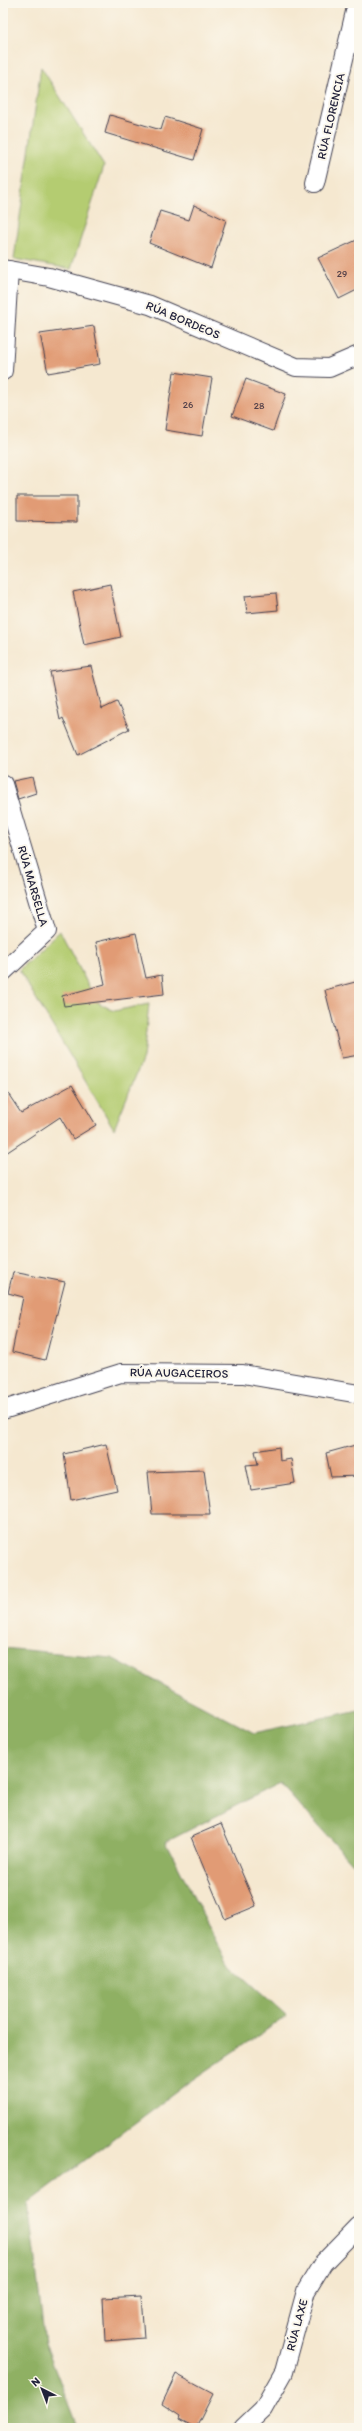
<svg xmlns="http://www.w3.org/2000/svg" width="362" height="2431" font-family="Itim,sans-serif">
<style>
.green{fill:#b4cc71;stroke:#6b7756}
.forest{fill:#8fb063;stroke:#58694f}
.building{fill:#e19b74}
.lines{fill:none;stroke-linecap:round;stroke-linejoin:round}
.street-casing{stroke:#424051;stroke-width:20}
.street{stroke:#fff;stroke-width:18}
.labels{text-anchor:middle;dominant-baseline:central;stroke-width:4;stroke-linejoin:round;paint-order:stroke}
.number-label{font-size:10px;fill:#524049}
.street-label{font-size:12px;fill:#22223b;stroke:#fbf7ec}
</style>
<rect width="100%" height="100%" fill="#fbf7ec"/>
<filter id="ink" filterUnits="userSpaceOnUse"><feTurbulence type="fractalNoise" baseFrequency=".025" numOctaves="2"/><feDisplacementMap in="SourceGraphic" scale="8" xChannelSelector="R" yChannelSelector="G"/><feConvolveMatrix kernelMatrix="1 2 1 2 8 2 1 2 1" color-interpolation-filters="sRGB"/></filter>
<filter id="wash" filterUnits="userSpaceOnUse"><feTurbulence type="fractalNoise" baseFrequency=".012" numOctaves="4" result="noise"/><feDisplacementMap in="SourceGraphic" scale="16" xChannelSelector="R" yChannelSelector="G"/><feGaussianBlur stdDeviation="0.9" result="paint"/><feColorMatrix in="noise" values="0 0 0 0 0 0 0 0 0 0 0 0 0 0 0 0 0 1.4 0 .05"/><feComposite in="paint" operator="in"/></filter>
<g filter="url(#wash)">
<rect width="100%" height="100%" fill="#f5e8d0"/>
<g class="green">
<polygon points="41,67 104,166 71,269 14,259"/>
<polygon points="60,931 97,1002 114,1011 149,1004 143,1058 114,1129 19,970"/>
</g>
<polygon class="forest" points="3,1648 112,1658 254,1733 359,1710 359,1871 280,1783 166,1842 227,1962 287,2016 184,2086 28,2203 45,2343 78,2428 3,2428"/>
<g id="blocks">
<g class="building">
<polygon points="110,115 161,130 165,117 203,129 194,160 105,133"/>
<polygon points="194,205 226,220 211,268 149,243 160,211 189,220"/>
<polygon points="359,239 359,289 339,299 318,258"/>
<polygon points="94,326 100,364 48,373 40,334"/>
<polygon points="174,372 212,378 202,436 165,430"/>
<polygon points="246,379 286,394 273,431 232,416"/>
<polygon points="17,496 77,496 77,522 17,521"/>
<polygon points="110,584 121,637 84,645 73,592"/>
<polygon points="276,593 278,610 247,613 245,596"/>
<polygon points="91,666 102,709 117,702 129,729 78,755 63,718 60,720 50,672"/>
<polygon points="32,777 36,793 18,799 13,781"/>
<polygon points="136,933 146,978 162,975 164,994 64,1006 62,996 105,984 96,942"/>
<polygon points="359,981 359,1055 342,1058 325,990"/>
<polygon points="72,1085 96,1125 73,1139 60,1117 3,1155 3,1086 21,1113"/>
<polygon points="13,1272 65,1282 45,1360 12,1352 23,1297 8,1293"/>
<polygon points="106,1444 117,1490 71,1500 64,1454"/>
<polygon points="359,1444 359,1476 331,1477 326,1453"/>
<polygon points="279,1447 280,1461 291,1459 295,1483 251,1490 246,1465 258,1464 255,1451"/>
<polygon points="204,1470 210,1514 152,1514 148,1472"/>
<polygon points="221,1824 256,1906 225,1919 191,1837"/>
<polygon points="141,2296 144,2338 105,2341 103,2298"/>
<polygon points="176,2374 213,2394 196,2428 179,2419 180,2416 162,2404"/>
</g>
</g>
</g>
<g filter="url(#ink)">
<use href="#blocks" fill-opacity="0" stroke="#424051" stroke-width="1"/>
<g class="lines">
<g class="street-casing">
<g id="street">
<polyline points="315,183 357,3"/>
<polyline points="3,269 49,277 150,305 296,367 329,368 359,355"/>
<polyline points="3,371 9,270"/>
<polyline points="3,784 47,931 3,972"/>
<polyline points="3,1410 121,1373 243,1374 359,1394"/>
<polyline points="243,2428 263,2409 284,2372 306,2291 323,2263 359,2226"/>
</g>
</g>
<use href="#street" class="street"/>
</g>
</g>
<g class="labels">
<g class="number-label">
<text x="342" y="273">29</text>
<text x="188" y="404">26</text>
<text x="259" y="405">28</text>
</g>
<g class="street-label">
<text transform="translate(331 116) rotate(-77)">RÚA FLORENCIA</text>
<text transform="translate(183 320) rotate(23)">RÚA BORDEOS</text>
<text transform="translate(33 886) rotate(74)">RÚA MARSELLA</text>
<text transform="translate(179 1373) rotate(1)">RÚA AUGACEIROS</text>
<text transform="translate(297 2325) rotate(-75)">RÚA LAXE</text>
</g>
</g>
<rect width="362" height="2431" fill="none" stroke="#fbf7ec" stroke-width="16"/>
<g transform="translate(42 2389) rotate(318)" stroke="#fbf7ec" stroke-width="3" paint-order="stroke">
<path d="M0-3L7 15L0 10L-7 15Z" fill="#22223b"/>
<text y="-6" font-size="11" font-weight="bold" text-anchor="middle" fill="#22223b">N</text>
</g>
</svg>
